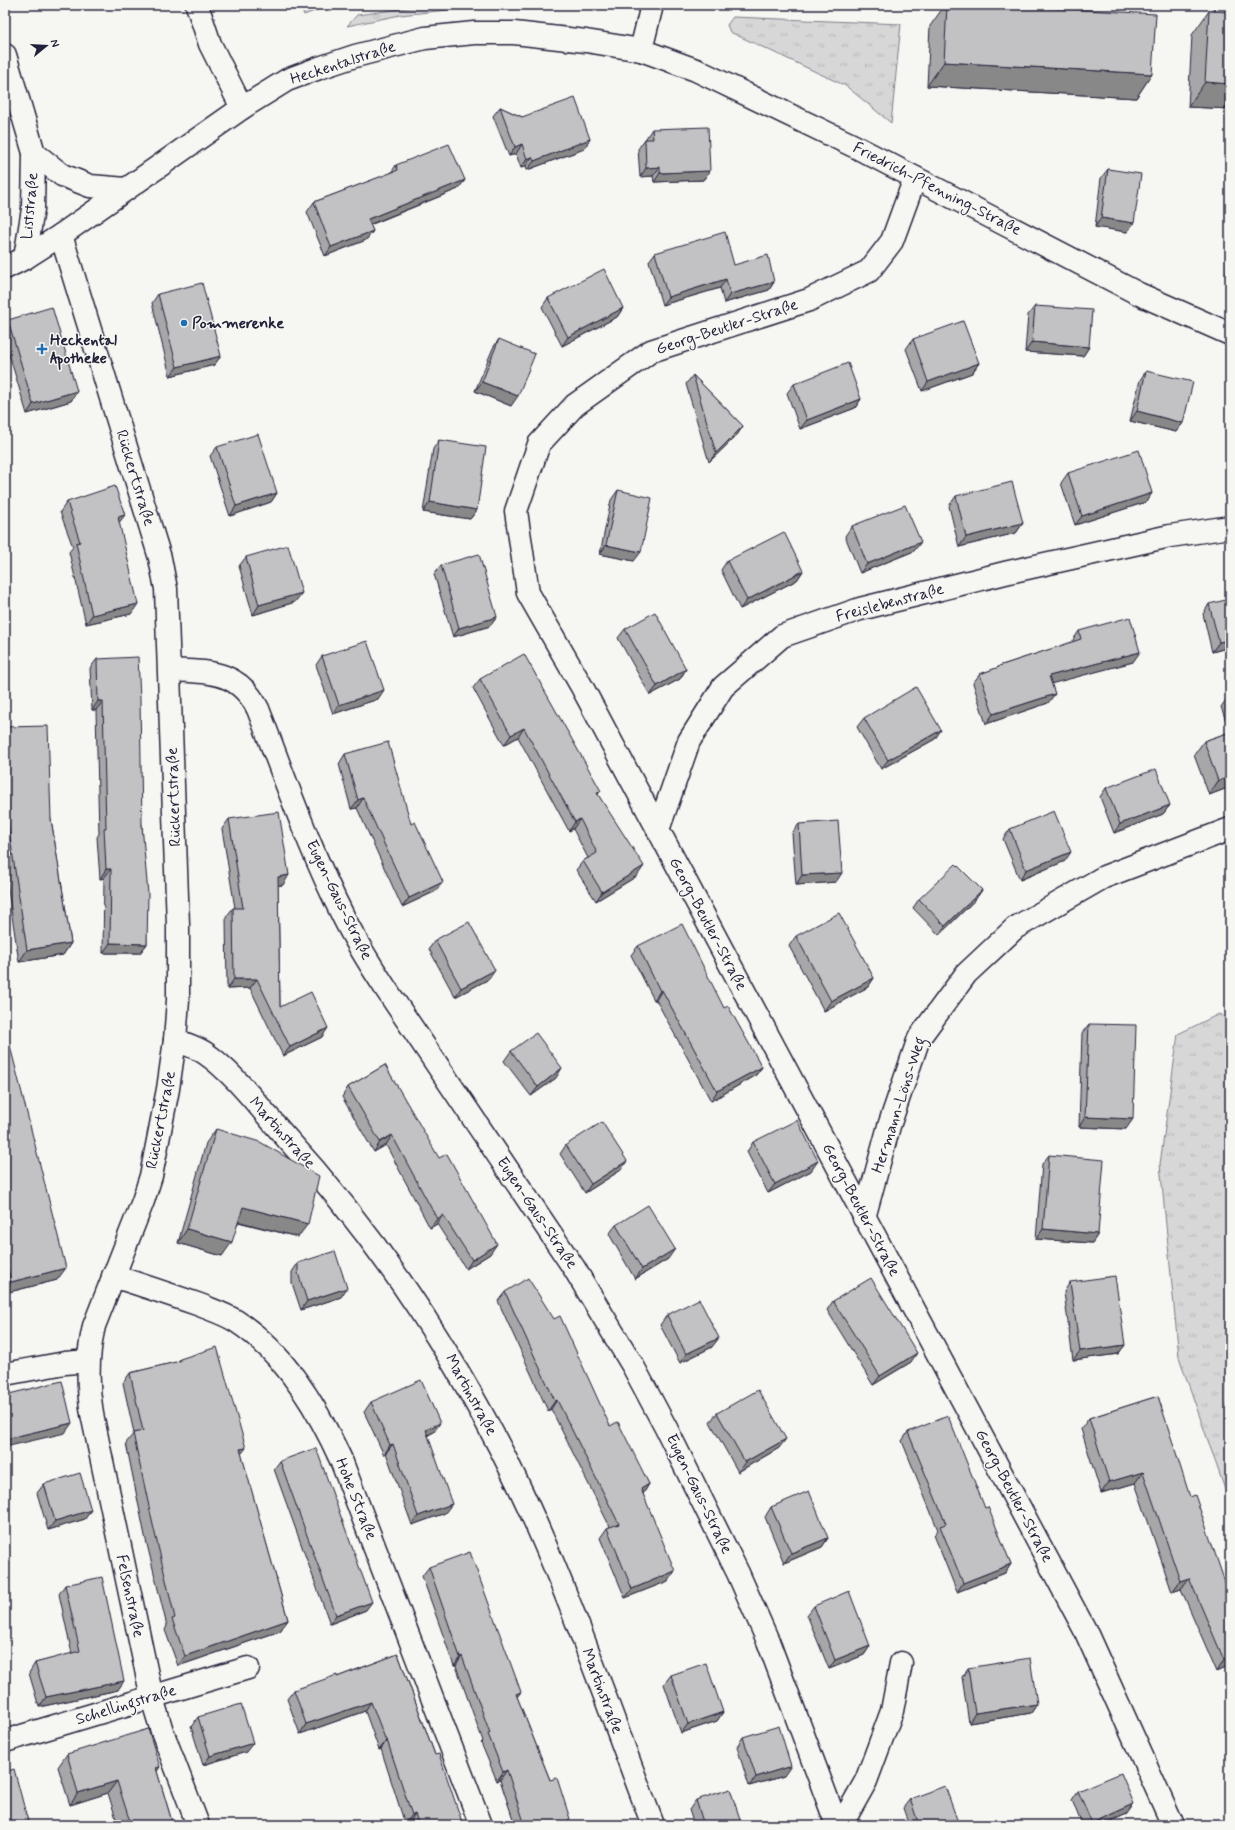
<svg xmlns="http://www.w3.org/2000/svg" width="1235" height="1830" font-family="Mynerve,sans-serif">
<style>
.grass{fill:url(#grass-tufts);stroke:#7c7c89}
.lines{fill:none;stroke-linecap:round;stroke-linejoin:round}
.minor-casing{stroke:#22223b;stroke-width:25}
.minor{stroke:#f6f6f2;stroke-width:22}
.wall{fill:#a7a7a9;stroke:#22223b}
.shaded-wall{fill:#888889;stroke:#22223b}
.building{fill:#c2c2c4;stroke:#22223b}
.poi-dot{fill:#1f6fb2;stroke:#f6f6f2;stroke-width:1.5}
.labels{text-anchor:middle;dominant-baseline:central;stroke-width:3;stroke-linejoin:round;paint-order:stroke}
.street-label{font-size:16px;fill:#22223b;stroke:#f6f6f2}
.poi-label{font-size:16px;font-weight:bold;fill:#22223b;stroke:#f6f6f2;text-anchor:start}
</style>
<defs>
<pattern id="grass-tufts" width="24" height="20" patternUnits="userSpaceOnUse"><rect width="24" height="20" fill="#d7d7d7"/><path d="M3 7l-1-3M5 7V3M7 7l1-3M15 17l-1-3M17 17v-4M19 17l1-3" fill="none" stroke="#b8b8b9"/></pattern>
</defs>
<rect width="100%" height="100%" fill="#f6f6f2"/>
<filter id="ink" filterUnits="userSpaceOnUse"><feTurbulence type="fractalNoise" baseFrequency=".025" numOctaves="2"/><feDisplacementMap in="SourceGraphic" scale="8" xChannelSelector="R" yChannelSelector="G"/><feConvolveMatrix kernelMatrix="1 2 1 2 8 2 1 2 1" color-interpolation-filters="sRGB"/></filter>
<g filter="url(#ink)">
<g class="grass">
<polygon points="299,5 330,5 304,15"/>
<polygon points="429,5 564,5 558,8 467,8 400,15 347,26 357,15"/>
<polygon points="733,17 901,24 891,123 846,86 730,32 727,25"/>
<polygon points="1219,1014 1230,1020 1230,1504 1179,1357 1160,1164 1178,1034"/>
</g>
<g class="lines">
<g class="minor-casing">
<g id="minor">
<polyline points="197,5 210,44 242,108"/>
<polyline points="1225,5 1230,5"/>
<polyline points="641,50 652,5"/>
<polyline points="5,55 34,153 33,209 25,258"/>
<polyline points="34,153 62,175 90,186 126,189"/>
<polyline points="915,178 892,241 869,271 809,300 651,351 575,405 539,444 516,511 528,593 582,687 1085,1630 1173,1825"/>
<path d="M61 235 160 558 166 589 178 925V1000L175 1040 168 1089 151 1176 143 1201 94 1326C87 1356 87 1384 92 1414L152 1698 162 1731 198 1825"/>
<polyline points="5,268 25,258 61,235 242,108 287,80 319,68 355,56 425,38 474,33 514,33 586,41 641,50 696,70 854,146 1139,294 1230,334"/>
<path d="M170 670C209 672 238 670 258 709 285 779 310 851 344 918 356 942 371 966 386 989L574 1268 633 1366 666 1428 738 1573 768 1641 837 1825"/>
<polyline points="658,830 689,741 723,687 782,636 860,609 1009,572 1170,536 1230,527"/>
<path d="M175 1040C185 1044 196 1047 205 1053 233 1072 260 1108 283 1134 378 1238 455 1354 516 1480 569 1591 609 1710 653 1825"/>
<polyline points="864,1218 889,1126 919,1038 966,974 1015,928 1104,877 1230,829"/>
<path d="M113 1276C142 1285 171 1295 200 1305 212 1310 225 1314 236 1321 284 1352 318 1409 341 1460L481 1825"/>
<polyline points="5,1374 65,1363 88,1361"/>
<polyline points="5,1741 248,1668"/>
<polyline points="836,1822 848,1813 866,1781 892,1711 901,1663"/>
</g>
</g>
<use href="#minor" class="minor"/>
</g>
<g class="wall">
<polygon points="945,5 997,5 1152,74 1136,98 927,86 930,26"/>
<polygon points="1209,11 1230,12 1230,109 1188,107 1192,35"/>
<polygon points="500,107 522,117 590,139 584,149 527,170 526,166 521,168 516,154 509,156 493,116"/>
<polygon points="652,129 710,171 703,180 654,182 653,176 640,177 638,149 645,139 646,139 646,138"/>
<polygon points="396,165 465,180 458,189 370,225 373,231 366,240 325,256 307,212 314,202 391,173"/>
<polygon points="1108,169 1127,232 1095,227 1101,178"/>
<polygon points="1230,220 1230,276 1226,276 1229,222"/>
<polygon points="655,253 734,265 774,282 769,290 724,303 720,288 662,305 649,261"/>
<polygon points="158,294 221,356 214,365 170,376 152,303"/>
<polygon points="548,298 623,308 617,317 562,346 542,307"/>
<polygon points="1035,306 1089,347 1083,356 1025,352 1028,315"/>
<polygon points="8,320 77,391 71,401 27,414 5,341 5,325"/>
<polygon points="499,339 511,406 475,391 493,348"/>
<polygon points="913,339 979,363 972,373 922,391 906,349"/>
<polygon points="1146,371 1183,423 1176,432 1130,421 1140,380"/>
<polygon points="693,375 743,426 737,435 709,462 686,384"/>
<polygon points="794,384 861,399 855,408 800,429 787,393"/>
<polygon points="439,440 477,510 470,519 423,512 433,449"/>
<polygon points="217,447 277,493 271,502 230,516 210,456"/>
<polygon points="1068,473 1152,493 1146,502 1075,525 1061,483"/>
<polygon points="618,490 634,561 600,554 611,500"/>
<polygon points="956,496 1023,523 1016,533 959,547 949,506"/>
<polygon points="67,502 119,523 131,614 86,624 69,552 73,547 60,512"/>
<polygon points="852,526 914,551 860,573 845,536"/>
<polygon points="246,557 295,602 253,615 239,566"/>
<polygon points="727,561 803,571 797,580 740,609 721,570"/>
<polygon points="441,565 497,617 490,626 453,637 434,574"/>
<polygon points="1209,604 1230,647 1212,652 1203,614"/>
<polygon points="625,629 686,669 680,679 650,695 618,638"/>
<polygon points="1079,631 1133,662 1051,683 1048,703 986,724 973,683 980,674 997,668 999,666 1073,642 1073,640"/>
<polygon points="322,656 378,699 333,714 316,665"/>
<polygon points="97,659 142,825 147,944 140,953 103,953 104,878 100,879 97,837 99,834 96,710 92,710 90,668"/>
<polygon points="480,679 601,791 598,794 637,876 596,901 576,870 583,861 588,858 573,829 569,831 518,737 504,745 473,688"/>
<polygon points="1230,694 1230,787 1209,795 1194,755 1204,741 1230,732 1221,707"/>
<polygon points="864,718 935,739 881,769 857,727"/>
<polygon points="5,727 51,819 71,943 63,955 19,962 5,870"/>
<polygon points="345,754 411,824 436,891 402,907 357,808 351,809 339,764"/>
<polygon points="1106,788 1170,805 1163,814 1114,833 1100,797"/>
<polygon points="229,819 283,885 278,885 280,1007 322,1037 283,1056 250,988 227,989 226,917 233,908 235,908 222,829"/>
<polygon points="799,824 836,882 796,885 792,833"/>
<polygon points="1010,829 1065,861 1020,880 1003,839"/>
<polygon points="982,890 975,900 939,935 913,908 919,899"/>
<polygon points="796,936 874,978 868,987 824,1011 789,946"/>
<polygon points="435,940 495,970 489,979 455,997 429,949"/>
<polygon points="638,946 724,1008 762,1067 755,1076 711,1101 656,1000 654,1000 631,955"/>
<polygon points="1089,1024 1126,1129 1079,1127 1082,1033"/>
<polygon points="5,1026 57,1280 5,1293"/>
<polygon points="511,1051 556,1078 531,1096 504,1061"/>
<polygon points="385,1065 490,1254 466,1269 437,1224 430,1228 386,1145 374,1152 342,1097 348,1087"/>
<polygon points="216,1129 298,1237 238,1222 222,1256 178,1243 206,1143"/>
<polygon points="753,1142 811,1171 768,1193 747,1152"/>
<polygon points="566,1145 621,1170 585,1193 560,1154"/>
<polygon points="1049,1155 1098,1234 1092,1243 1036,1239 1042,1164"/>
<polygon points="616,1225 668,1259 635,1279 609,1234"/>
<polygon points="298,1263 341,1297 301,1310 292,1283 292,1272"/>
<polygon points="1070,1282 1125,1345 1118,1354 1073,1360 1064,1292"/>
<polygon points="505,1292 610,1426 649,1484 643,1494 668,1581 625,1598 600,1538 607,1528 610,1527 551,1409 548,1411 498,1301"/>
<polygon points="833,1301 911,1362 873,1385 827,1310"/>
<polygon points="667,1315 712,1347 680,1363 660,1325"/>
<polygon points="180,1359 241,1454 288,1620 280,1631 178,1666 165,1630 167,1626 145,1536 126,1443 134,1433 123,1383 130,1373 177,1362"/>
<polygon points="1158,1396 1230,1666 1217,1672 1181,1589 1172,1592 1135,1483 1101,1493 1081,1429 1089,1418"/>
<polygon points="371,1402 434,1432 428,1435 445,1513 412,1525 386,1453 384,1455 364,1412"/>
<polygon points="717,1413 779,1448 738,1472 710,1422"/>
<polygon points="908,1432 985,1508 1011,1564 1005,1573 957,1592 934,1535 938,1530 902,1441"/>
<polygon points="280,1461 366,1610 330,1624 274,1469"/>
<polygon points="44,1484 85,1519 48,1530 37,1493"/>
<polygon points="771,1507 828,1538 822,1547 784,1563 765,1517"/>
<polygon points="429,1567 517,1697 550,1780 570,1825 515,1825 500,1780 497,1781 481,1743 483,1741 456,1666 454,1666 422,1576"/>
<polygon points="65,1585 118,1690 39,1707 29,1673 35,1663 72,1654 59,1594"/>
<polygon points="814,1606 870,1646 864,1655 829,1669 807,1615"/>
<polygon points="398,1654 435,1755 463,1825 409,1825 409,1823 405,1824 381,1749 379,1750 365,1711 300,1734 287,1699 294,1690 337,1677"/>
<polygon points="968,1668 1037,1704 1031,1713 969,1723 962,1677"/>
<polygon points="671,1675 723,1712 717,1721 681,1733 664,1684"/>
<polygon points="198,1717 246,1752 203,1765 191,1727"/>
<polygon points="743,1737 784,1776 749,1786 737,1747"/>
<polygon points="67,1754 157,1772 173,1825 118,1825 108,1793 70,1805 58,1767"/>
<polygon points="1078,1791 1127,1814 1101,1825 1082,1825 1072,1800"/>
<polygon points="910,1799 959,1825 909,1825 903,1808"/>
<polygon points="696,1800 742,1825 694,1825 689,1810"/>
</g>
<g class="shaded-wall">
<polygon points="944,62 1152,74 1136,98 927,86"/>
<polygon points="1205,82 1230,84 1230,109 1188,107"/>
<polygon points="590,139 584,149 527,170 534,161"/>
<polygon points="522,144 516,154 509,156 515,147"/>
<polygon points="532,157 526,166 521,168 527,159"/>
<polygon points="660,167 653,176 640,177 646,168"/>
<polygon points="710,171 703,180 654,182 660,173"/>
<polygon points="465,180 458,189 361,228 368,219"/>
<polygon points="1101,218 1134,223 1127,232 1095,227"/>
<polygon points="373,231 366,240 325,256 331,247"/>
<polygon points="1230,269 1230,276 1226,276"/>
<polygon points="726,279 720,288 662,305 668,297"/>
<polygon points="774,282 769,290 724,303 730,294"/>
<polygon points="623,308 617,317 562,346 568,337"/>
<polygon points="1032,342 1089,347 1083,356 1025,352"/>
<polygon points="221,356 214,365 170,376 177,367"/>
<polygon points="979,363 972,373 922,391 928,382"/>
<polygon points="482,382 518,396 511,406 475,391"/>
<polygon points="77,391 71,401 27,414 33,404"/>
<polygon points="861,399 855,408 800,429 807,420"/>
<polygon points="1137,411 1183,423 1176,432 1130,421"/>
<polygon points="743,426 737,435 709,462 716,453"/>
<polygon points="277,493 271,502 230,516 236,506"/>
<polygon points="1152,493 1146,502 1075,525 1082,516"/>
<polygon points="430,502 477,510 470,519 423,512"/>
<polygon points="125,515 118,524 118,517"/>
<polygon points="1023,523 1016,533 959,547 966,537"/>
<polygon points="921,542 914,551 860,573 867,564"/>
<polygon points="606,545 641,552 634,561 600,554"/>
<polygon points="803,571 797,580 740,609 747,600"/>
<polygon points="302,593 295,602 253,615 259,605"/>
<polygon points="138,604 131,614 86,624 92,615"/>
<polygon points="497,617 490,626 453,637 459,628"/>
<polygon points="1230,640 1230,647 1212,652 1219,642"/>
<polygon points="1140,652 1133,662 1043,686 1049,676"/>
<polygon points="686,669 680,679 650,695 657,686"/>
<polygon points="384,690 378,699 333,714 339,705"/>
<polygon points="1055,694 1048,703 986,724 993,714"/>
<polygon points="98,701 103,701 96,710 92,710"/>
<polygon points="524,728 518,737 504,745 511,735"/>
<polygon points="941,730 935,739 881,769 888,760"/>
<polygon points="1230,777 1230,787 1209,795 1218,781"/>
<polygon points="363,798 357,808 351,809 358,800"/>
<polygon points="1170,805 1163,814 1114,833 1120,824"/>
<polygon points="580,819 573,829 569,831 575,822"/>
<polygon points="1071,852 1065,861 1020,880 1026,870"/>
<polygon points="644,866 637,876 596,901 602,892"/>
<polygon points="106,869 111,869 104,878 100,879"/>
<polygon points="842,873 836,882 796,885 802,875"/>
<polygon points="289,875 283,885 272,886 278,877"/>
<polygon points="443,882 436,891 402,907 409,898"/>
<polygon points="982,890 975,900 939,935 945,926"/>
<polygon points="71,943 63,955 19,962 27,950"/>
<polygon points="110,943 147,944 140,953 103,953"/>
<polygon points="495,970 489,979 455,997 461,988"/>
<polygon points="874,978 868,987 824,1011 831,1001"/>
<polygon points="234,979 257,979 250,988 227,989"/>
<polygon points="662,990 656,1000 654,1000 660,991"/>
<polygon points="328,1028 322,1037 283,1056 290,1047"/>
<polygon points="762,1067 755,1076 711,1101 717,1091"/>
<polygon points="562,1068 556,1078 531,1096 538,1087"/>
<polygon points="1085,1117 1133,1119 1126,1129 1079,1127"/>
<polygon points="392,1135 386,1145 374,1152 380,1142"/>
<polygon points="627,1161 621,1170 585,1193 591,1184"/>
<polygon points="818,1161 811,1171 768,1193 775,1184"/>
<polygon points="243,1207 308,1224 298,1237 233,1220"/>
<polygon points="443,1215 437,1224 430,1228 437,1219"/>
<polygon points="187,1229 232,1242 222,1256 178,1243"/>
<polygon points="1043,1229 1098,1234 1092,1243 1036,1239"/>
<polygon points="497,1244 490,1254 466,1269 472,1260"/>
<polygon points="675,1249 668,1259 635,1279 642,1269"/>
<polygon points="66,1268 57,1280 5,1293 5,1290 11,1282"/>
<polygon points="347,1288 341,1297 301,1310 307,1301"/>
<polygon points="719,1338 712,1347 680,1363 686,1354"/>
<polygon points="1125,1345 1118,1354 1073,1360 1080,1351"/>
<polygon points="917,1353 911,1362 873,1385 880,1376"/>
<polygon points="557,1400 551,1409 548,1411 555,1401"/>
<polygon points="72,1423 65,1433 5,1447 5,1439"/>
<polygon points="440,1423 434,1432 419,1439 426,1430"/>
<polygon points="786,1439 779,1448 738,1472 745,1462"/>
<polygon points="393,1444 386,1453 384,1455 390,1445"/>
<polygon points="246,1448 238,1458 240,1449"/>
<polygon points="1143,1472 1135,1483 1101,1493 1109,1482"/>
<polygon points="649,1484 643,1494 641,1489"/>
<polygon points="452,1504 445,1513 412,1525 418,1516"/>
<polygon points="91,1510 85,1519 48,1530 55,1521"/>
<polygon points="828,1538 822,1547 784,1563 791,1553"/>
<polygon points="1011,1564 1005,1573 957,1592 963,1583"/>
<polygon points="675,1571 668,1581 625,1598 632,1589"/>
<polygon points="1189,1578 1181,1589 1172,1592 1180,1581"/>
<polygon points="372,1602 366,1610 330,1624 336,1615"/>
<polygon points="288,1620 280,1631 178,1666 185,1656"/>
<polygon points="870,1646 864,1655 829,1669 835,1660"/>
<polygon points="462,1656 456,1666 454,1666 460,1657"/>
<polygon points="1230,1658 1230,1666 1217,1672 1224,1660"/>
<polygon points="124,1681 118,1690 39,1707 46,1697"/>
<polygon points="521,1692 514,1701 516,1694"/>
<polygon points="371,1702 365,1711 300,1734 306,1724"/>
<polygon points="8,1703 5,1708 5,1704"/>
<polygon points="1037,1704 1031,1713 969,1723 975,1713"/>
<polygon points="723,1712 717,1721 681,1733 688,1724"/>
<polygon points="387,1740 381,1749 379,1750 386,1741"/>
<polygon points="253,1743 246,1752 203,1765 210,1756"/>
<polygon points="791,1766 784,1776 749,1786 756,1777"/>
<polygon points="160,1767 152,1779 156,1768"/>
<polygon points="507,1770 500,1780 497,1781 503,1772"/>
<polygon points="117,1781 108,1793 70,1805 78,1793"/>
<polygon points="1134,1804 1127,1814 1101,1825 1090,1825 1092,1823"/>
<polygon points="415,1814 409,1823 405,1824 412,1815"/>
</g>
<g class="building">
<polygon points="947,5 997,5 1156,14 1152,74 944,62"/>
<polygon points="1209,11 1230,12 1230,84 1205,82"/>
<polygon points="575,98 590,139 534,161 532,157 527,159 522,144 515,147 500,107 522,117"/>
<polygon points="708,127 710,171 660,173 660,167 646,168 645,139 653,139 652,129"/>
<polygon points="449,144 465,180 368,219 373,231 331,247 314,202 398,170 396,165"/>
<polygon points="1108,169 1141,174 1134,223 1101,218"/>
<polygon points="725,232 734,265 768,255 774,282 730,294 726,279 668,297 655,253"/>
<polygon points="604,269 623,308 568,337 548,298"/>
<polygon points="202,283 221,356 177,367 158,294"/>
<polygon points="1035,306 1092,310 1089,347 1032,342"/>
<polygon points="52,307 77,391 33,404 8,320"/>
<polygon points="963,321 979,363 928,382 913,339"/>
<polygon points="499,339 535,354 518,396 482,382"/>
<polygon points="848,363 861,399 807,420 794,384"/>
<polygon points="1146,371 1193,382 1183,423 1137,411"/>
<polygon points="693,375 743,426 716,453"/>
<polygon points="258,434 277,493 236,506 217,447"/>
<polygon points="439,440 486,447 477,510 430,502"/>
<polygon points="1139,450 1152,493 1082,516 1068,473"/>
<polygon points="1012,482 1023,523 966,537 956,496"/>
<polygon points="115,486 125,515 118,517 138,604 92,615 76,543 80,542 67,502"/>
<polygon points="618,490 652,498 641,552 606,545"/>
<polygon points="905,505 921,542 867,564 852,526"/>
<polygon points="784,532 803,571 747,600 727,561"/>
<polygon points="288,545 302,593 259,605 246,557"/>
<polygon points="479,554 497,617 459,628 441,565"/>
<polygon points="1230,599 1230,640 1219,642 1209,604"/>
<polygon points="655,612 686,669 657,686 625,629"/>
<polygon points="1130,617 1140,652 1049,676 1055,694 993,714 980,674 999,667 999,666 1081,639 1079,631"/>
<polygon points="367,641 384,690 339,705 322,656"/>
<polygon points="524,654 601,791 597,793 644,866 602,892 583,861 597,853 580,819 575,822 524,728 511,735 480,679"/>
<polygon points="138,657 140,699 142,825 148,894 147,944 110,943 111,869 106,869 104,828 106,828 103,701 98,701 97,659"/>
<polygon points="916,687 941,730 888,760 864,718"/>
<polygon points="48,726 51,819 71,943 27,950 7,817 5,770 5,727"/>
<polygon points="1230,732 1230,777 1218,781 1204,741"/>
<polygon points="388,742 411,824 415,822 443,882 409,898 363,798 358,800 345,754"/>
<polygon points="1156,769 1170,805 1120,824 1106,788"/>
<polygon points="1054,811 1071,852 1026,870 1010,829"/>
<polygon points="279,812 289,875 278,877 280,1007 311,992 328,1028 290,1047 257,979 234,979 233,908 243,908 229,819"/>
<polygon points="838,821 842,873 802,875 799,824"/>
<polygon points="956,864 982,890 945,926 919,899"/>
<polygon points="839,913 874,978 831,1001 796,936"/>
<polygon points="469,922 495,970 461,988 435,940"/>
<polygon points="682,924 724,1008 728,1006 762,1067 717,1091 662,990 660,991 638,946"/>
<polygon points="1089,1024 1136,1025 1133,1119 1085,1117"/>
<polygon points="5,1026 66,1268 11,1282 5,1257"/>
<polygon points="536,1033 562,1068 538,1087 511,1051"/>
<polygon points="385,1065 439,1158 447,1154 497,1244 472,1260 443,1215 437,1219 392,1135 380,1142 348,1087"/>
<polygon points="797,1120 818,1161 775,1184 753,1142"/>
<polygon points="602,1122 627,1161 591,1184 566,1145"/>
<polygon points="216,1129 260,1142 319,1176 308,1224 243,1207 232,1242 187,1229"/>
<polygon points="1049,1155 1104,1160 1098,1234 1043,1229"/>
<polygon points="648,1205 675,1249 642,1269 616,1225"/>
<polygon points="335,1251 347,1288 307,1301 298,1273 298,1263"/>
<polygon points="1115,1276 1125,1345 1080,1351 1070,1282"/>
<polygon points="528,1278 554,1319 560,1316 610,1426 618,1422 649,1484 641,1489 675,1571 632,1589 607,1528 619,1524 557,1400 555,1401 505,1292"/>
<polygon points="871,1278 917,1353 880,1376 833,1301"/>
<polygon points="699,1299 719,1338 686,1354 667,1315"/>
<polygon points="217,1347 246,1448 240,1449 288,1620 185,1656 172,1619 175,1618 153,1525 133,1433 143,1431 130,1373 180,1361 180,1359"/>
<polygon points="421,1380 440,1423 426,1430 452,1504 418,1516 393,1444 390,1445 371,1402"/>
<polygon points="62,1381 72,1423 5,1439 5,1395"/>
<polygon points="758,1390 786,1439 745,1462 717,1413"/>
<polygon points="1158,1396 1190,1497 1195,1495 1229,1594 1230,1594 1230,1658 1224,1660 1189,1578 1180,1581 1143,1472 1109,1482 1089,1418"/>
<polygon points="948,1416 985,1508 988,1507 1011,1564 963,1583 940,1526 946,1524 908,1432"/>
<polygon points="316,1448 372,1602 336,1615 280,1461"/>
<polygon points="80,1473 91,1510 55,1521 44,1484"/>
<polygon points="809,1491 828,1538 791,1553 771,1507"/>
<polygon points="470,1552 521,1692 516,1694 550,1780 557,1778 570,1819 568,1820 570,1825 525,1825 507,1770 503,1772 488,1734 490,1733 462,1656 460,1657 429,1567"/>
<polygon points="102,1577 124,1681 46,1697 35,1663 80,1651 65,1585"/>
<polygon points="849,1591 870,1646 835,1660 814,1606"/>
<polygon points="398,1654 435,1755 439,1754 463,1825 419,1825 415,1814 412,1815 387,1740 386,1741 371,1702 306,1724 294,1690 337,1675 337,1677"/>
<polygon points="1030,1658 1037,1704 975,1713 968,1668"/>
<polygon points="706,1663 723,1712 688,1724 671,1675"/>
<polygon points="5,1690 8,1703 5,1704"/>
<polygon points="241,1704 253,1743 210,1756 198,1717"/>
<polygon points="779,1726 791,1766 756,1777 743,1737"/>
<polygon points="148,1729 160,1767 156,1768 173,1825 131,1825 117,1781 78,1793 67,1754"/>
<polygon points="14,1769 29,1825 36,1823 37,1825 5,1825 5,1772"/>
<polygon points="1121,1773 1134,1804 1092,1823 1078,1791"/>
<polygon points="945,1786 959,1825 919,1825 910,1799"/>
<polygon points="730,1789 742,1825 704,1825 696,1800"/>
</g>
</g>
<g class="poi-dot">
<circle cx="184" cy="323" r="4"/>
<path d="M40 343h4v4h4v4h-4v4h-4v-4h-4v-4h4z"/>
</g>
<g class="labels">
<g class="street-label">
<text transform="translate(343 63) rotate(-18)">Heckentalstraße</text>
<text transform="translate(937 189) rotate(27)">Friedrich-Pfenning-Straße</text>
<text transform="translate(30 206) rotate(-85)">Liststraße</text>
<text transform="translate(727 327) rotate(-18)">Georg-Beutler-Straße</text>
<text transform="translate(135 478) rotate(73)">Rückertstraße</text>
<text transform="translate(890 603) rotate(-15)">Freislebenstraße</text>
<text transform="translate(174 797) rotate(-92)">Rückertstraße</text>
<text transform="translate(339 900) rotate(64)">Eugen-Gaus-Straße</text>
<text transform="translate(708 924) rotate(62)">Georg-Beutler-Straße</text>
<text transform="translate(899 1105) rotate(-72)">Hermann-Löns-Weg</text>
<text transform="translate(161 1120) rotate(-79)">Rückertstraße</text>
<text transform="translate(282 1133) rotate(48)">Martinstraße</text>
<text transform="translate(861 1210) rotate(62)">Georg-Beutler-Straße</text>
<text transform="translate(537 1213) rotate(56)">Eugen-Gaus-Straße</text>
<text transform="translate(471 1395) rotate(61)">Martinstraße</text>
<text transform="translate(699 1494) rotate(64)">Eugen-Gaus-Straße</text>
<text transform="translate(1014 1496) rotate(62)">Georg-Beutler-Straße</text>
<text transform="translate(356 1499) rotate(68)">Hohe Straße</text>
<text transform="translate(130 1596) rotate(78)">Felsenstraße</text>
<text transform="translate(602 1691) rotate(69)">Martinstraße</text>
<text transform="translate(126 1705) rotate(-17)">Schellingstraße</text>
</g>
<g class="poi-label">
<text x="192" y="323">Pommerenke</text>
<text x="50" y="340">Heckental<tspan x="50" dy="18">Apotheke</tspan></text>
</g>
</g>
<rect width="1235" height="1830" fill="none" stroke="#f6f6f2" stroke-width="20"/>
<rect x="10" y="10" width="1215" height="1810" fill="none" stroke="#22223b" stroke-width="1.5" filter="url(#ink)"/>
<g transform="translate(46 46) rotate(72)" stroke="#f6f6f2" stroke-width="3" paint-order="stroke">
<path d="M0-3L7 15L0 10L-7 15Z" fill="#22223b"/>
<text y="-6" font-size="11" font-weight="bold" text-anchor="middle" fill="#22223b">N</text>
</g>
</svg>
